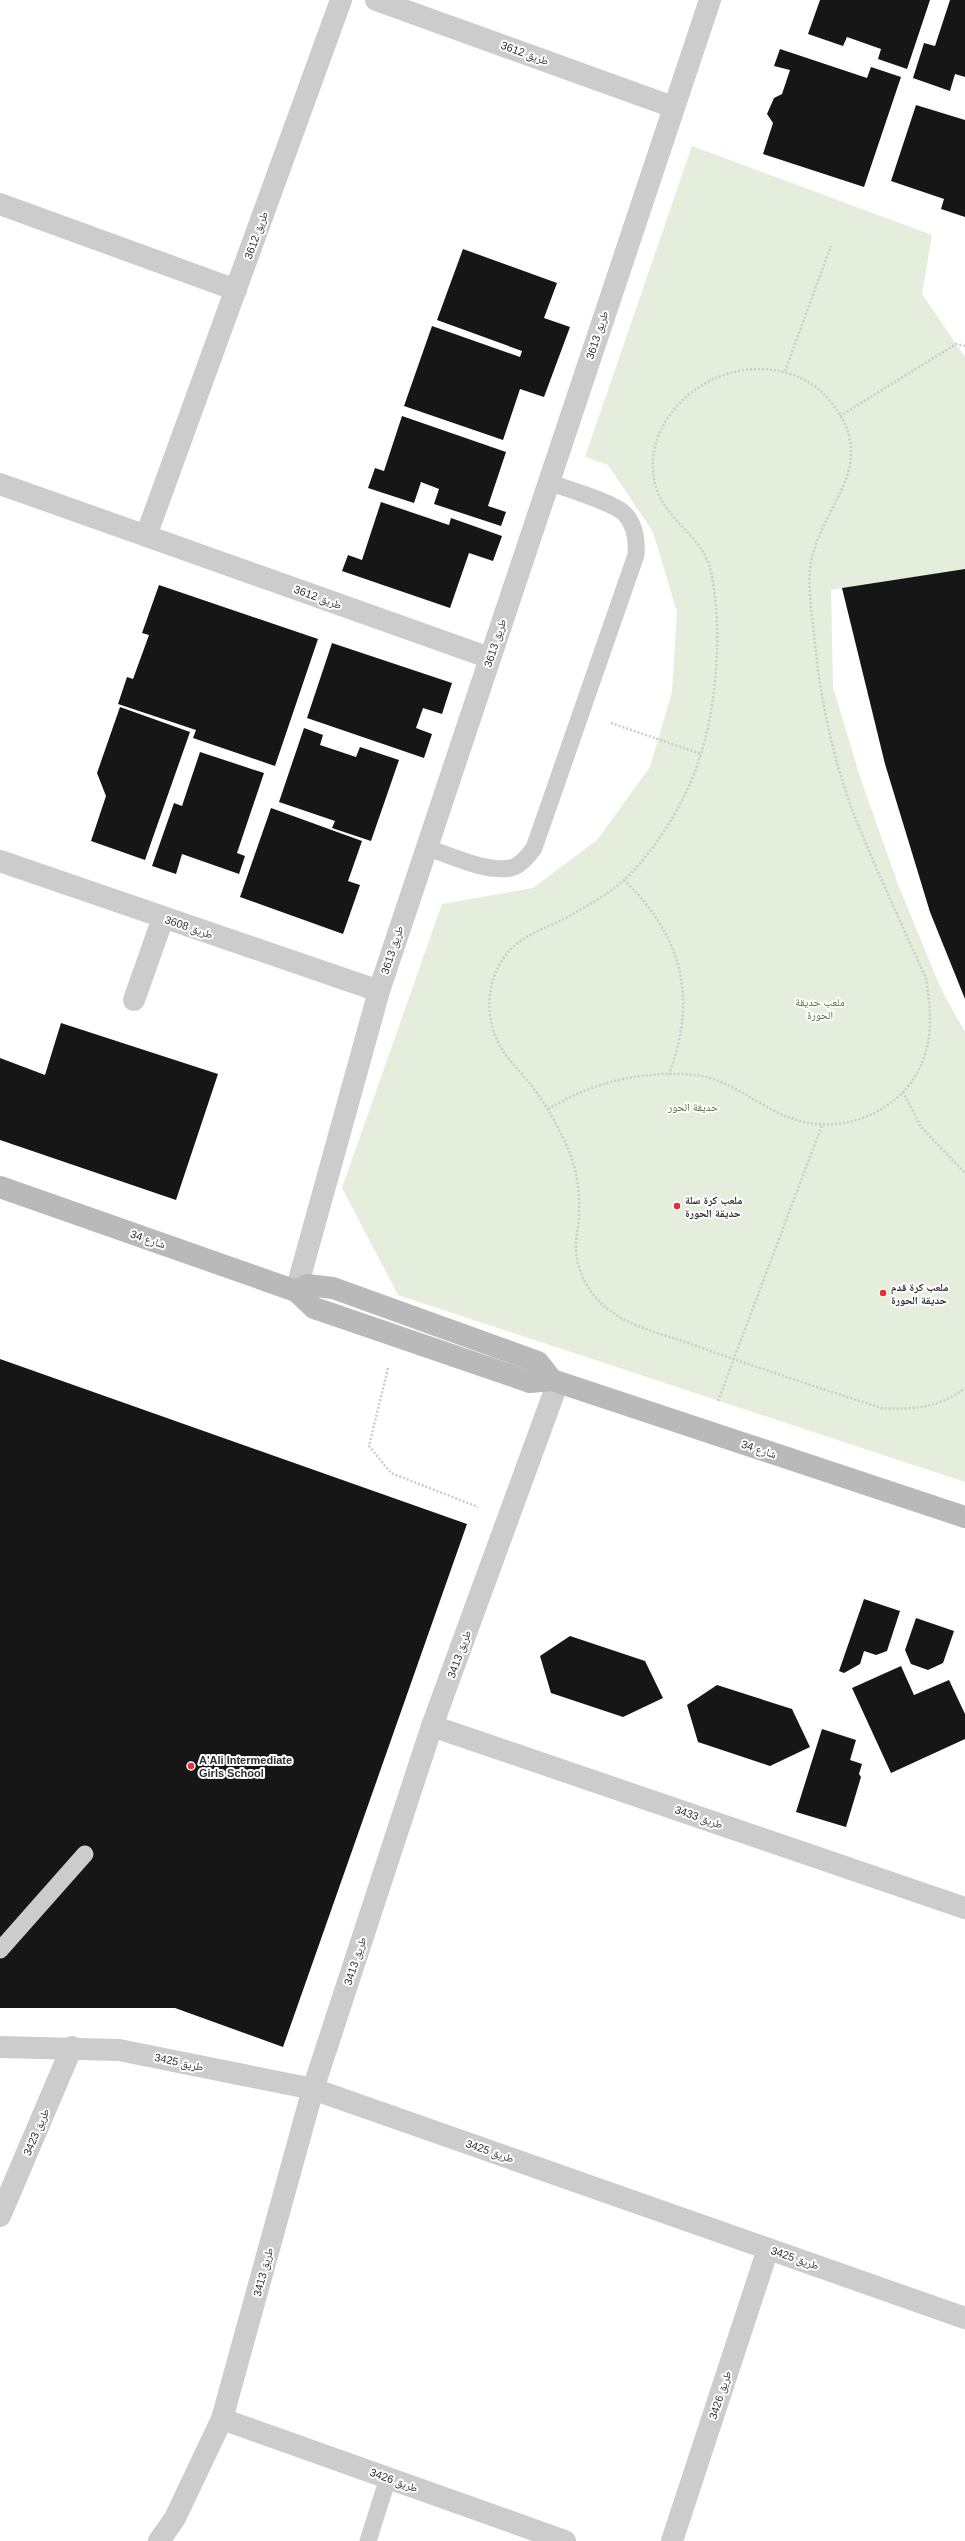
<svg xmlns="http://www.w3.org/2000/svg" width="965" height="2541" font-family="Arial,'Noto Naskh Arabic',sans-serif">
<style>
.green{fill:#e5eddc}
.building{fill:#161616}
.lines{fill:none;stroke-linecap:round;stroke-linejoin:round}
.path{stroke:#ccc;stroke-width:2.5;stroke-dasharray:2 2;stroke-linecap:butt}
.lane{stroke:#ccc;stroke-width:17}
.street{stroke:#ccc;stroke-width:22}
.secondary{stroke:#b9b9b9;stroke-width:22}
.poi-dot{fill:#ec2b36;stroke:#fff;stroke-width:1.5}
.labels{text-anchor:middle;dominant-baseline:central;stroke-width:4;stroke-linejoin:round;paint-order:stroke}
.street-label{font-size:11px;fill:#2f2f2f;stroke:#fff}
.park-label{font-size:11px;fill:#516d3a;stroke:#fff}
.poi-label{font-size:11px;font-weight:bold;fill:#2f2f2f;stroke:#fff;text-anchor:start}
</style>
<rect width="100%" height="100%" fill="#fff"/>
<polygon class="green" points="692,146 932,235 922,294 965,357 965,569 831,590 833,687 861,780 899,887 942,991 965,1032 965,1482 398,1295 342,1188 442,904 533,888 597,840 650,767 672,692 677,612 653,532 608,465 585,457"/>
<g class="building">
<polygon points="820,0 930,0 907,69 878,59 881,49 847,37 843,46 808,34"/>
<polygon points="950,0 965,0 965,77 955,74 950,91 913,78 924,43 935,46"/>
<polygon points="780,49 867,78 871,67 901,77 864,187 763,154 773,123 767,114 774,98 782,94 790,70 774,66"/>
<polygon points="916,105 965,120 965,217 941,209 944,199 891,181"/>
<polygon points="463,249 557,283 544,318 570,327 544,397 520,389 503,440 404,406 432,326 520,357 522,351 437,320"/>
<polygon points="402,416 506,452 488,506 506,512 501,526 434,504 439,489 421,482 414,503 368,488 375,468 384,471"/>
<polygon points="381,502 449,525 451,518 502,536 493,561 469,553 450,608 342,571 348,555 362,560"/>
<polygon points="965,569 965,999 930,912 885,764 842,588"/>
<polygon points="159,585 318,639 275,766 193,738 196,730 118,704 127,677 133,679 149,635 142,633"/>
<polygon points="332,643 452,683 442,714 423,708 416,728 432,734 424,758 307,718"/>
<polygon points="120,707 190,732 145,860 91,841 106,796 97,773"/>
<polygon points="304,728 323,735 320,745 356,757 360,747 399,760 371,841 332,828 335,821 279,802"/>
<polygon points="200,752 264,773 237,853 245,856 239,874 182,854 176,874 152,866 174,803 182,806"/>
<polygon points="271,808 362,841 348,881 360,885 343,934 240,897"/>
<polygon points="61,1023 218,1074 176,1200 0,1140 0,1058 45,1075"/>
<polygon points="0,1359 467,1524 283,2047 175,2008 0,2008"/>
<polygon points="864,1599 900,1611 887,1651 876,1655 864,1651 860,1664 844,1673 839,1671"/>
<polygon points="916,1618 954,1631 943,1663 928,1670 911,1664 905,1650"/>
<polygon points="570,1636 645,1661 663,1698 623,1717 551,1693 540,1656"/>
<polygon points="901,1666 914,1695 949,1680 965,1714 965,1739 891,1773 852,1688"/>
<polygon points="717,1685 792,1709 810,1747 770,1766 698,1742 687,1705"/>
<polygon points="822,1729 856,1740 850,1760 862,1764 859,1774 861,1777 846,1827 796,1812"/>
</g>
<g class="lines">
<g class="path">
<polyline points="785,371 831,246"/>
<polyline points="840,416 956,344 965,346"/>
<polyline points="611,723 701,754"/>
<path d="M624 880C682 936 698 997 669 1074"/>
<polyline points="903,1092 921,1127 965,1173"/>
<path d="M548 1109C593 1082 643 1070 695 1075 733 1079 761 1110 797 1120 848 1136 910 1107 925 1054 933 1029 930 1004 926 979 902 924 875 868 853 812 833 759 821 700 815 645 813 620 808 595 810 570 816 507 885 467 830 401 809 375 777 366 744 370 687 378 636 435 658 493 671 524 704 538 711 572 723 628 717 709 698 763 685 802 655 851 624 880 609 894 588 905 571 915 545 930 518 934 501 962 486 986 486 1019 499 1044 507 1060 521 1072 532 1086 547 1106 559 1128 569 1151 577 1171 580 1192 579 1214 579 1225 576 1235 576 1246 576 1271 589 1295 609 1310 631 1327 662 1334 688 1343 752 1366 817 1387 881 1408 913 1410 939 1408 965 1388"/>
<polyline points="388,1368 369,1446 391,1473 478,1507"/>
<polyline points="718,1401 822,1125"/>
</g>
<g class="lane">
<path d="M426 847C449 855 491 875 514 867 523 863 529 855 534 848L636 555C637 541 636 526 625 514 613 502 567 489 548 482"/>
<polyline points="0,1950 85,1854"/>
<polyline points="368,2541 388,2478"/>
</g>
<g class="street">
<polyline points="376,0 673,107"/>
<polyline points="0,204 236,290"/>
<polyline points="0,484 490,658"/>
<polyline points="146,536 341,0"/>
<polyline points="0,861 379,991"/>
<polyline points="134,1000 163,918"/>
<polyline points="296,1291 379,991 710,0"/>
<polyline points="432,1726 965,1908"/>
<polyline points="0,2047 119,2050 313,2089 965,2318"/>
<polyline points="0,2216 72,2047"/>
<polyline points="222,2419 565,2541"/>
<polyline points="159,2541 175,2518 222,2419 313,2089 432,1726 558,1382"/>
<polyline points="672,2541 768,2249"/>
</g>
<g class="secondary">
<polyline points="0,1187 296,1291 314,1308 326,1312 530,1382 552,1380 965,1517"/>
<polyline points="296,1291 307,1285 333,1288 538,1362 552,1380"/>
</g>
</g>
<g class="poi-dot">
<circle cx="677" cy="1206" r="4"/>
<circle cx="883" cy="1293" r="4"/>
<circle cx="191" cy="1766" r="4"/>
</g>
<g class="labels">
<g class="street-label">
<text transform="translate(525 53) rotate(20)">طريق 3612</text>
<text transform="translate(256 235) rotate(-70)">طريق 3612</text>
<text transform="translate(597 335) rotate(-72)">طريق 3613</text>
<text transform="translate(318 597) rotate(20)">طريق 3612</text>
<text transform="translate(495 643) rotate(-72)">طريق 3613</text>
<text transform="translate(189 927) rotate(19)">طريق 3608</text>
<text transform="translate(392 950) rotate(-72)">طريق 3613</text>
<text transform="translate(148 1239) rotate(19)">شارع 34</text>
<text transform="translate(759 1449) rotate(18)">شارع 34</text>
<text transform="translate(459 1654) rotate(-70)">طريق 3413</text>
<text transform="translate(699 1817) rotate(19)">طريق 3433</text>
<text transform="translate(355 1961) rotate(-72)">طريق 3413</text>
<text transform="translate(179 2062) rotate(12)">طريق 3425</text>
<text transform="translate(36 2132) rotate(-67)">طريق 3423</text>
<text transform="translate(490 2151) rotate(19)">طريق 3425</text>
<text transform="translate(795 2258) rotate(19)">طريق 3425</text>
<text transform="translate(263 2272) rotate(-75)">طريق 3413</text>
<text transform="translate(720 2395) rotate(-72)">طريق 3426</text>
<text transform="translate(394 2480) rotate(20)">طريق 3426</text>
</g>
<g class="park-label">
<text x="820" y="1002">ملعب حديقة<tspan x="820" dy="13">الحورة</tspan></text>
<text x="693" y="1107">حديقة الحور</text>
</g>
<g class="poi-label">
<text x="685" y="1200">ملعب كرة سلة<tspan x="685" dy="13">حديقة الحورة</tspan></text>
<text x="891" y="1287">ملعب كرة قدم<tspan x="891" dy="13">حديقة الحورة</tspan></text>
<text x="199" y="1760">A'Ali Intermediate<tspan x="199" dy="13">Girls School</tspan></text>
</g>
</g>
</svg>
